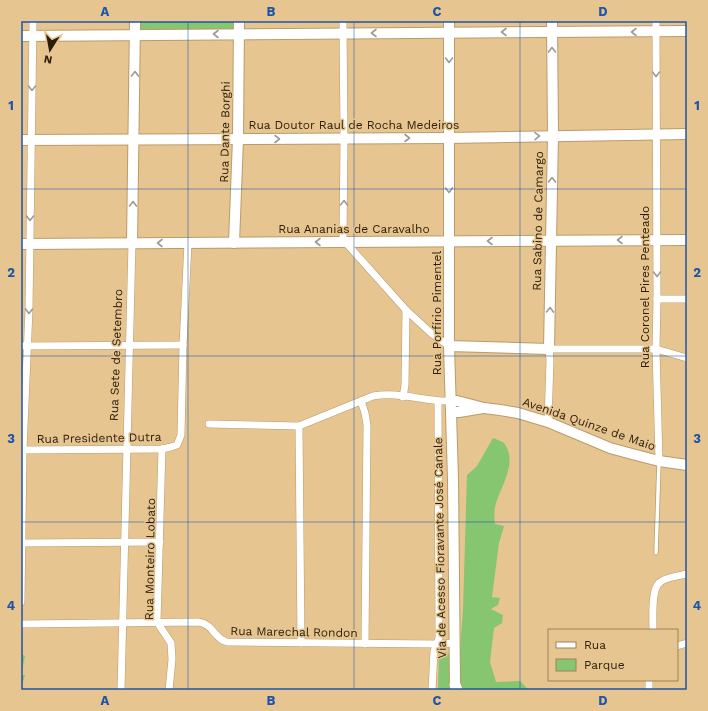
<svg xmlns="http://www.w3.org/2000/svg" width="708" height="711" font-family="'Work Sans',sans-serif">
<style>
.green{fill:#86c671}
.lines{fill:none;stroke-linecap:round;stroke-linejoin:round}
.lane-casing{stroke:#bb9b69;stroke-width:5}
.street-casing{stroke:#bb9b69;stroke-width:8}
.secondary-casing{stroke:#bb9b69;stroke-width:12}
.primary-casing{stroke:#bb9b69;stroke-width:12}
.lane{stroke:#fff;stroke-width:3.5}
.street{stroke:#fff;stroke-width:7}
.secondary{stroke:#fff;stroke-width:10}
.primary{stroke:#fff;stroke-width:11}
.oneway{stroke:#9f9990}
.grid{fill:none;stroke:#1c55a7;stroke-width:1;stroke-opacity:0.55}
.labels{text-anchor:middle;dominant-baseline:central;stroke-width:3;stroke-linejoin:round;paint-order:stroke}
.street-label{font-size:12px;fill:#2a1d09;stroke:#e6c591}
.neatline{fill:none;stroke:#1c55a7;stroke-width:1.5}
.grid-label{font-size:13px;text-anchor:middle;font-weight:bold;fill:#1c55a7}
</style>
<rect width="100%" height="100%" fill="#e6c591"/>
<g class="green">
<rect x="140" y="21" width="93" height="8"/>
<path d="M493 438C496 439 501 441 504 443 518 461 502 485 496 503 494 510 494 517 495 524L504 526 499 543 492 597 500 598 498 605 491 609 503 615 502 623 494 628 490 662 496 682 520 681 528 689V690H460L458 676 463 609 467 475 477 466Z"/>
<polygon points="439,652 446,652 450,655 450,690 438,690"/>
<polygon points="21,654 25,656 21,675 25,675 21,689"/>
</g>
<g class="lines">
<g class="lane-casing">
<polyline id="lane" points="656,553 659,462"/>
</g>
<g class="street-casing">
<g id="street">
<polyline points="343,21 344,138 343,242 348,245 406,310 432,334 449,346"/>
<polyline points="656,21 657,299 656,349 659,461"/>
<polyline points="657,299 687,299"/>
<polyline points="21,346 183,345"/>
<polyline points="403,397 405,385 406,310"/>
<polyline points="361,401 365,413 367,425 365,644"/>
<polyline points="548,422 550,360 549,349 656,349 687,358"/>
<path d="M209 424 299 426 373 396C399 391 425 402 450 401"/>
<polyline points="299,426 301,643"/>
<polyline points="162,449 157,622 171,643 172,659 169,690"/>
<polyline points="21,450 162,449 171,447 177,445 181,435 183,345 188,243"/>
<polyline points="21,543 160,542"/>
<polyline points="21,602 23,450 29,309 33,21"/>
<path d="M21 624 198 622C214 624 213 638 227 642L436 644 454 643"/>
<path d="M653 630C653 619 651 590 659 583 665 577 679 576 687 574"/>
<polyline points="677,646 687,643"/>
<polyline points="121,690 132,243"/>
<polyline points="432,690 434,651 439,638 439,631 438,402"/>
<polyline points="649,690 649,680"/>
</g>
</g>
<g class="secondary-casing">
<g id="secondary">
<polyline points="449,21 449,346 453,479 455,685"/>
<polyline points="21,36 687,31"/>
<polyline points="21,140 448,138 687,134"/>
<polyline points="132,243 135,21"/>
<polyline points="234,243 238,139 239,21"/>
<polyline points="21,244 687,240"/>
<polyline points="449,346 549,349 553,136 552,21"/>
<polyline points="450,401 457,401 484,408 500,410 518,413 548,422 610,448 632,454 659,461 687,465"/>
<polyline points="452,412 459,412 483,408"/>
</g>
</g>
<g class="primary-casing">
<polyline id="primary" points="455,685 457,690"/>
</g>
<use href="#lane" class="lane"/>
<use href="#street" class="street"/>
<use href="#secondary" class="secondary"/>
<use href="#primary" class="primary"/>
</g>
<defs><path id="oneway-chevron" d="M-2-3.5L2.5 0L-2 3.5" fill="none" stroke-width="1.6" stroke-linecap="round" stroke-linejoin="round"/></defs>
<g class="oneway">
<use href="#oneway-chevron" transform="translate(504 32) rotate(180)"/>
<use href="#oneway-chevron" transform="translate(634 32) rotate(180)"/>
<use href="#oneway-chevron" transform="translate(374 33) rotate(180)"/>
<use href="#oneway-chevron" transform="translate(216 34) rotate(180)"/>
<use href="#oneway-chevron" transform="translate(552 50) rotate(-91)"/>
<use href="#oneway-chevron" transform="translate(449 60) rotate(90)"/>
<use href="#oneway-chevron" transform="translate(135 74) rotate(-89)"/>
<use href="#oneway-chevron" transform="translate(656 74) rotate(90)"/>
<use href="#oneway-chevron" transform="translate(32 88) rotate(91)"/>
<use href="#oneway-chevron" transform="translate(537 136) rotate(-1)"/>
<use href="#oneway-chevron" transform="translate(407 138)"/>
<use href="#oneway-chevron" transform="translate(277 139)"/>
<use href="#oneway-chevron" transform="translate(552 180) rotate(-89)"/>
<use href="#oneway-chevron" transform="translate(449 190) rotate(89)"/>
<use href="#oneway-chevron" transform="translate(344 203) rotate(-89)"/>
<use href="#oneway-chevron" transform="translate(133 204) rotate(-89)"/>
<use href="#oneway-chevron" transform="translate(30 218) rotate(91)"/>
<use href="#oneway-chevron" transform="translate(620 240) rotate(180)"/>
<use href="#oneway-chevron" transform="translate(490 241) rotate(180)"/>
<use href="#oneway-chevron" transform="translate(318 242) rotate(180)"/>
<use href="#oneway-chevron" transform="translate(160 243) rotate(180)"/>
<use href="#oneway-chevron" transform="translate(657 274) rotate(89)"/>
<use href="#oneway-chevron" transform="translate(550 310) rotate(-89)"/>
<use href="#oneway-chevron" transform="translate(29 311) rotate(91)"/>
</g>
<path class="grid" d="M188 21V690M354 21V690M520 21V690M21 189H687M21 356H687M21 522H687"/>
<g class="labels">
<g class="street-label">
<text x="354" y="125">Rua Doutor Raul de Rocha Medeiros</text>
<text transform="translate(225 132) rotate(-89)">Rua Dante Borghi</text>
<text transform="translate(538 221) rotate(-89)">Rua Sabino de Camargo</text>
<text x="354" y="229">Rua Ananias de Caravalho</text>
<text transform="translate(645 287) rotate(-90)">Rua Coronel Pires Penteado</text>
<text transform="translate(437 313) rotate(-90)">Rua Porfírio Pimentel</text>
<text transform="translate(116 355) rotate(-88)">Rua Sete de Setembro</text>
<text transform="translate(589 424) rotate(19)">Avenida Quinze de Maio</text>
<text transform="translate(99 438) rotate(-1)">Rua Presidente Dutra</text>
<text transform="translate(440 548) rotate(-91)">Via de Acesso Fioravante José Canale</text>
<text transform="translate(150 559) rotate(-89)">Rua Monteiro Lobato</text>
<text transform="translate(294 632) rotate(1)">Rua Marechal Rondon</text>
</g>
</g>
<rect width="708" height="711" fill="none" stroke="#e6c591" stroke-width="44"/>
<rect x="548" y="629" width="130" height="52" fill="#e6c591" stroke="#9b825b"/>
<rect x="556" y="642" width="20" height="6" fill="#ffffff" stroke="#9b825b"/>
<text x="584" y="649" font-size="12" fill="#2a1d09">Rua</text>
<rect x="556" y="659" width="20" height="12" fill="#86c671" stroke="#9b825b"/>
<text x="584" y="669" font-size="12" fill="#2a1d09">Parque</text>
<g transform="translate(50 50) rotate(191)" stroke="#e6c591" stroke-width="3" paint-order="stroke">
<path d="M0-3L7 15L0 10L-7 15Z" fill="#2a1d09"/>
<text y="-6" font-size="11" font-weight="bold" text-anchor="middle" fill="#2a1d09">N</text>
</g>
<rect x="22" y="22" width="664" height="667" class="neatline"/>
<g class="grid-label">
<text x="105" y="16">A</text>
<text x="271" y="16">B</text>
<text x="437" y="16">C</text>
<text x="603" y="16">D</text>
<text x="11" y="110">1</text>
<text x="697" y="110">1</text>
<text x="11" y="277">2</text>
<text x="697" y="277">2</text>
<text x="11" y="443">3</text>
<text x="697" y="443">3</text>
<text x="11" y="610">4</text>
<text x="697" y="610">4</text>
<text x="105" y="705">A</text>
<text x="271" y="705">B</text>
<text x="437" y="705">C</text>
<text x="603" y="705">D</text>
</g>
</svg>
